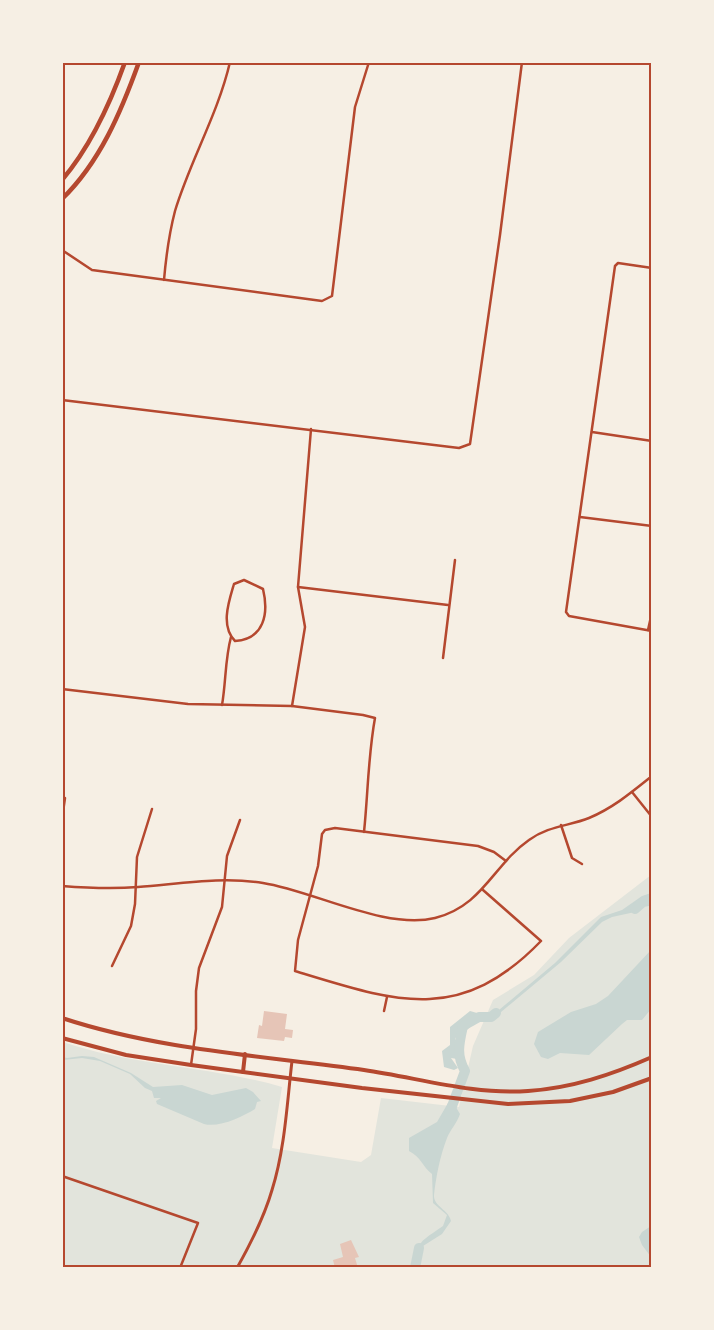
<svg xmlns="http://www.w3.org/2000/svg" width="714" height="1330" font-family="'Public Sans',sans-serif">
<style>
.green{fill:#e2e4dc}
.water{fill:#c9d6d2}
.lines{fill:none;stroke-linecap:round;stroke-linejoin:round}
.river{stroke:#c9d6d2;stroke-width:10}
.building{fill:#e6c5b7}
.minor{stroke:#b5482f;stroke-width:2.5}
.tertiary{stroke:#b5482f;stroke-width:3}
.secondary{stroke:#b5482f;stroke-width:4}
.primary{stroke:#b5482f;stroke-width:4.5}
.neatline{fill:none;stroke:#b5482f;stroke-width:2}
</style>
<rect width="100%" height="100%" fill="#f6efe4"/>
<path class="green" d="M651 875V1267L63 1268V1042C133 1066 210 1066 282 1087L272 1148 361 1162 371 1155 381 1098 459 1107 473 1046 493 1000 534 975 569 938Z"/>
<g class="water">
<polygon points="651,893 651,899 635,912 612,917 602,922 561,962 495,1017 481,1016 464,1033 458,1034 455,1039 457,1045 461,1048 460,1056 457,1059 451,1058 458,1068 454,1070 444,1067 442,1051 450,1045 450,1027 470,1011 484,1015 493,1015 555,963 601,917 622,910 642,896"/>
<polygon points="651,950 651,1009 642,1020 627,1020 622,1024 589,1055 560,1053 548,1059 541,1057 534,1044 538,1032 571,1012 596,1004 608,996"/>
<path d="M82 1056 94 1057 131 1073 153 1087 182 1085 212 1095 246 1088 253 1092 261 1101 257 1102 255 1109C242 1117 219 1128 204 1124L157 1104 156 1101 161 1098H154L152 1091 145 1088 130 1074 100 1061 82 1058 63 1060V1057L67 1058Z"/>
<path d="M448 1103 454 1104 460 1114C457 1123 450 1130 447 1138 440 1156 436 1177 434 1195 433 1206 449 1210 451 1221L442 1234 423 1246 413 1267H411C419 1240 420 1242 443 1226L447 1215 433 1203 432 1174C422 1166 421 1157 409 1151V1138L437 1122Z"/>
<polygon points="651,1226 652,1226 651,1257 642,1245 639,1237 642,1232"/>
</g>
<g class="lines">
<g class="river">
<polyline points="635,909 643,902 652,900"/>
<path d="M448 1117 465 1071C456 1055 459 1044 463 1026L479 1017H491L496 1013"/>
<polyline points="415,1268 419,1248"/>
</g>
</g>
<g class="building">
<polygon points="264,1011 287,1014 285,1029 293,1030 292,1038 285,1037 284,1041 257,1038 259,1025 262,1026"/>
<polygon points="351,1240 359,1257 355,1258 358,1268 335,1268 333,1260 343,1257 340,1244"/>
</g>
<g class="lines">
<g class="minor">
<polyline points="62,250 92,270 322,301 332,296 355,107 369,62"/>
<polyline points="652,268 618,263 615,266 566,612 569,616 652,631"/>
<path d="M164 280C166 257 169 234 175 211 190 161 218 114 230 62"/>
<polyline points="62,400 459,448 470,444 500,235 522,62"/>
<polyline points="592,432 652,441"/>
<polyline points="580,517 652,526"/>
<path d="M244 580 263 589C269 614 264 639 235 641 220 626 229 601 234 584Z"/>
<polyline points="298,587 448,605"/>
<polyline points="648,630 652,612"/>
<polyline points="443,658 455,560"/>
<path d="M62 689 188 704 292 706 363 715 375 718C368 756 368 794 364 832"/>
<path d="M222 705C226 682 225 659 231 637"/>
<polyline points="292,706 305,627 298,587 311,429"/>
<polyline points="632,792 652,817"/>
<polyline points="62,819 65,798"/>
<polyline points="561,825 572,858 582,864"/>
<path d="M62 886C88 888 113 889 138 887 179 884 222 876 263 883 314 891 385 930 435 918 483 906 493 865 529 840 548 826 569 826 589 818 613 808 632 792 652 776"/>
<path d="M483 890 541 941C459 1026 394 1001 295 971L298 940 318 866 322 834 325 830 335 828 478 846 494 852 506 861"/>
<polyline points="112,966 131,926 135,904 137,857 152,809"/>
<polyline points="384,1011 387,997"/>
<polyline points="191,1065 196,1029 196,991 199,968 222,907 227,856 240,820"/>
<polyline points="62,1176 198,1223 180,1268"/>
</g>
<path class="tertiary" d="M237 1268C251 1243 264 1218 272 1190 285 1149 287 1103 292 1061"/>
<g class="secondary">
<path d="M62 1018C159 1050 264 1056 364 1070 419 1078 473 1095 528 1091 572 1088 611 1075 652 1057"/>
<polyline points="62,1038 126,1055 191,1065 362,1088 508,1104 570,1101 613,1092 652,1078"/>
<polyline points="243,1072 245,1054"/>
</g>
<g class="primary">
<path d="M62 180C91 146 110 104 125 62"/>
<path d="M62 199C100 162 121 112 139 62"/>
</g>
</g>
<rect width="714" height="1330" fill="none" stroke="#f6efe4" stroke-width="128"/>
<rect x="64" y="64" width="586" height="1202" class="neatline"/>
</svg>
